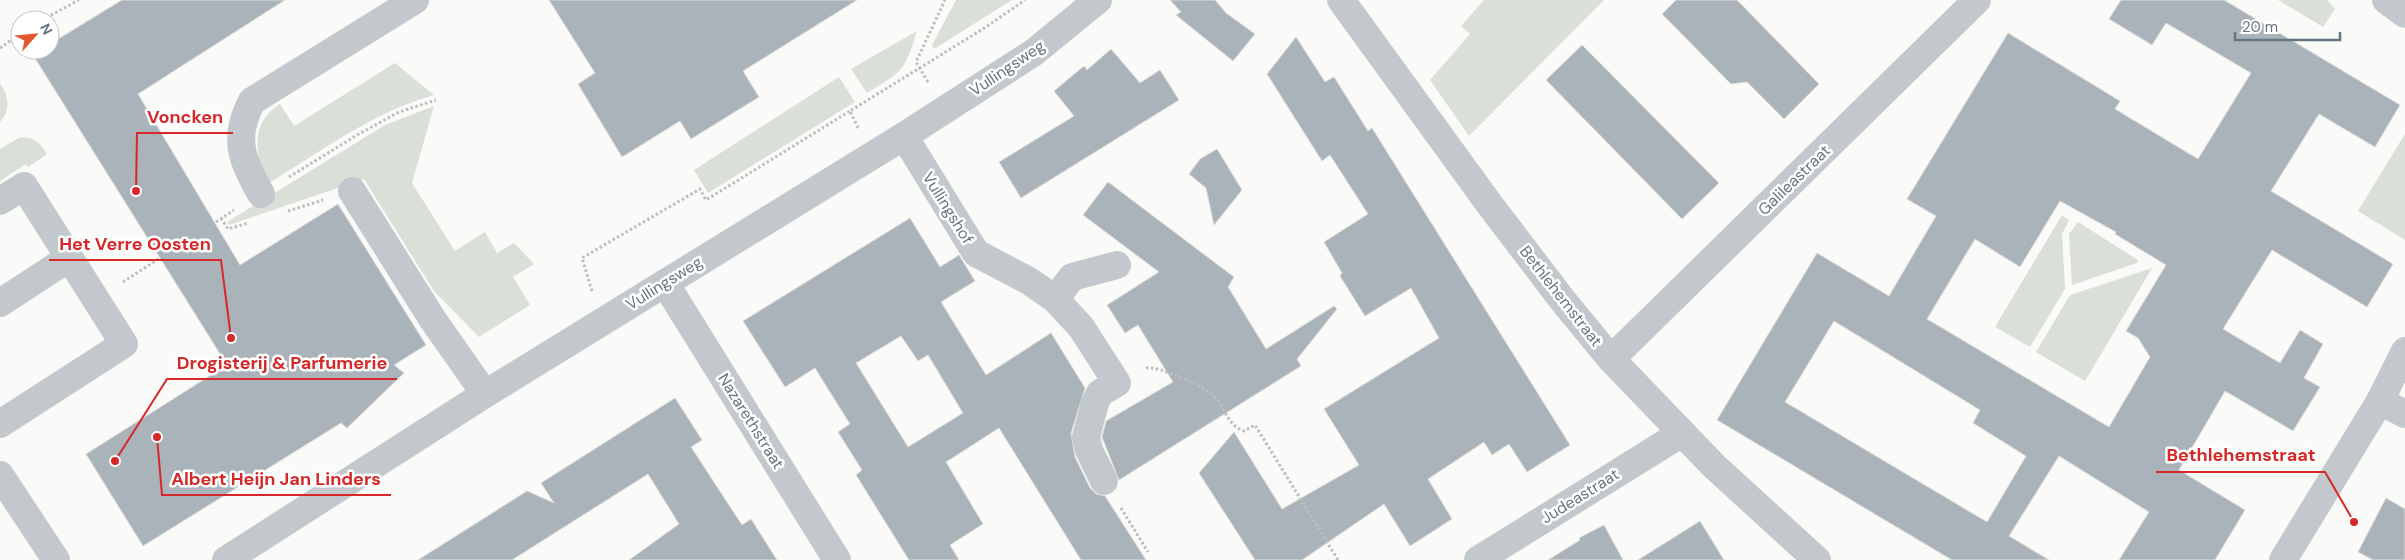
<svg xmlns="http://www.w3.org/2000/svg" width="2405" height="560" font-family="'DM Sans',sans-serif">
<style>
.green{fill:#dadfd7}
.building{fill:#aab3b9;stroke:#dcdcda;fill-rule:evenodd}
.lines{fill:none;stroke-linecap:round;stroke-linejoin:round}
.path{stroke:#bbbfc2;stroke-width:3;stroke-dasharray:2.5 2.5;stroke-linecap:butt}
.minor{stroke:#c3c8cc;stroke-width:28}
.labels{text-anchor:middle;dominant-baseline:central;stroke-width:5;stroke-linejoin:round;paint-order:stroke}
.street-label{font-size:16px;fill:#657683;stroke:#fff}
.leader{fill:none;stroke:#d62828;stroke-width:2}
.callout-dot{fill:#d62828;stroke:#fff;stroke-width:2}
.callout-label{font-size:18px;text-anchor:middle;font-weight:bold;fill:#d62828;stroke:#fff;stroke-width:5;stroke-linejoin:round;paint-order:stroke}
</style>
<rect width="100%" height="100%" fill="#fafaf8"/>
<g class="green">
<polygon points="956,0 1012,0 934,49 932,45"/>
<polygon points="1484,0 1604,0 1469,136 1430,80 1470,34 1461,26"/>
<polygon points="2278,0 2327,0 2335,9 2323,27"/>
<path d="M917 31C904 72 903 71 867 93L851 69Z"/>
<path d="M395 63 434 95C373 112 320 152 266 185 257 156 248 124 280 104L294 126Z"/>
<polygon points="839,77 855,102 708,193 694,170"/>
<path d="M0 84C9 96 11 110 0 122Z"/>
<polygon points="434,106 412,183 455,251 485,232 497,253 514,243 534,264 513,277 530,305 479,337 434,291 364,179 229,225 227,222 385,125"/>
<polygon points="2405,134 2405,240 2358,211"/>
<path d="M19 138C34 136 39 142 47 154L28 167 26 164 0 181V149Z"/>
<polygon points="2062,215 2069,220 2062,234 2065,289 2030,347 1995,327"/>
<polygon points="2078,222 2138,260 2137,263 2072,285 2069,234"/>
<polygon points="2152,268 2085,381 2036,352 2070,295"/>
</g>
<g class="building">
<polygon points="122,0 285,0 138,94 240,265 338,204 426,345 394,365 404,373 347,428 341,423 143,546 86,454 227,365 33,55 41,50 50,50 50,44"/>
<polygon points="549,0 857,0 743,71 759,97 691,139 680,121 622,157 578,84 595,73"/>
<polygon points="1170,0 1215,0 1226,13 1255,34 1233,61 1176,15 1181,12"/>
<polygon points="1676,0 1737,0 1819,84 1784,119 1747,82 1731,84 1662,14"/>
<path d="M2121 0H2224L2400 105 2375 147 2319 114 2271 191 2393 264 2367 307 2272 250 2223 329 2280 363 2300 330 2323 344 2304 378 2320 387 2293 431 2225 391 2179 470 2245 510 2215 560H2119L2149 512 2059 456 2009 536 2049 560H1952L1717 420 1817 253 1889 296 1936 216 1907 199 2008 33 2120 101 2115 109 2198 159 2251 73 2166 23 2152 45 2109 19ZM2060 201 2116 232 2115 234 2166 265 2126 331 2138 338 2150 357 2109 427 1927 319 1975 239 2020 267ZM1834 321 1980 410 1973 423 2026 456 1987 522 1785 402Z"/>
<polygon points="1296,37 1325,82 1334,77 1368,131 1372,128 1570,445 1527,472 1509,444 1492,455 1484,442 1428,479 1452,519 1410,546 1384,504 1302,560 1255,560 1199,473 1234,432 1282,509 1359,465 1324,409 1439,338 1411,288 1365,316 1340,276 1342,273 1324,242 1368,214 1330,155 1322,161 1267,74"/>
<polygon points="1582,45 1719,183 1682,219 1546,80"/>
<polygon points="1111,49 1140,83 1160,70 1179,100 1021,198 999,162 1074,116 1054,91 1084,66 1087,70"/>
<polygon points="1217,149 1242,190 1214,225 1206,188 1189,174 1200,159"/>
<polygon points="1108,182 1234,277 1228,287 1266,349 1334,306 1337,309 1297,359 1301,366 1119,480 1102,437 1106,421 1173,382 1138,325 1125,333 1107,305 1159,272 1083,215"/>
<path d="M910 218 940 267 959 255 975 281 941 302 986 375 1051 333 1085 388 1071 433 1075 457 1090 488 1096 494 1105 496 1146 560H1081L999 428 946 462 983 524 950 545 959 560H909L856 475 862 470 838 432 850 424 815 368 785 387 743 321ZM901 336 918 361 928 355 963 413 908 447 856 363Z"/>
<polygon points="675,398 702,440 691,447 742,525 751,519 777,560 629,560 679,524 648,474 512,560 418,560 527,491 554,503 541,483"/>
<polygon points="2386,498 2405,509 2405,560 2373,560 2358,552"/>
<polygon points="1700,521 1724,560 1638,560"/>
<polygon points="1604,525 1623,560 1548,560 1580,540 1579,538"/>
</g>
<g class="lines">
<g class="path">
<polyline points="42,20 79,0"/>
<polyline points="0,48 20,34"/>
<polyline points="928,82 916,62 945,0"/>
<polyline points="858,128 850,111 986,27 1025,0"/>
<polyline points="289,177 357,135 399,112 436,100"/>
<polyline points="288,211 323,200"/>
<polyline points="221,218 228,229 248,223"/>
<polyline points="216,222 234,210"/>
<polyline points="123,282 160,258"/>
<polyline points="592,291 582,258 700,189 706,200 850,111"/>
<path d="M1146 368C1157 365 1206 387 1214 396 1225 408 1228 426 1244 431L1255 425 1338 560"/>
<polyline points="1121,508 1148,552"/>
</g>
<g class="minor">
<polyline points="1341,0 1490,205 1564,302 1611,359 1714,466 1817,560"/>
<polyline points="2386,0 2405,14"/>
<polyline points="904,136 976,253 1029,281 1055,299 1081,327 1117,383 1100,393 1095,403 1086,437 1089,450 1104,481"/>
<polyline points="352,191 433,320 485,394"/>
<path d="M261 194C242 160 232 138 252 101L415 0"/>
<polyline points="0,201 24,186 124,344 0,424"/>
<polyline points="665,283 837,560"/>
<polyline points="1055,299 1072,277 1117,265"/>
<polyline points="0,303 69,258"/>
<polyline points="1611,359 1977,0"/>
<polyline points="2380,401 2405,414"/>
<polyline points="0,475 56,560"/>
<polyline points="226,560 485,394 904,136 1033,53 1098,0"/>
<polyline points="1478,560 1682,433"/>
<polyline points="2283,560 2380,401 2405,351"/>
</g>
</g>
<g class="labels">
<g class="street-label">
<text transform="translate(1007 68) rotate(-34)">Vullingsweg</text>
<text transform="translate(1794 180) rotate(-44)">Galileastraat</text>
<text transform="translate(948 208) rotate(58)">Vullingshof</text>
<text transform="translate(664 283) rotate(-32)">Vullingsweg</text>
<text transform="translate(1561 296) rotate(52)">Bethlehemstraat</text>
<text transform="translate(751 421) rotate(58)">Nazarethstraat</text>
<text transform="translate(1580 496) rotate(-32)">Judeastraat</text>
</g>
</g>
<path class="leader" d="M136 191L137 133H233M231 338L221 260H49M115 461L167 379H397M2354 522L2325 472H2156M157 437L162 495H391"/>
<g class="callout-dot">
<circle cx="136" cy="191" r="5"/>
<circle cx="231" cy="338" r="5"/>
<circle cx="115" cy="461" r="5"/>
<circle cx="2354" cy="522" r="5"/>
<circle cx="157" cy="437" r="5"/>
</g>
<g class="callout-label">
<text x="185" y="123">Voncken</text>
<text x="135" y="250">Het Verre Oosten</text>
<text x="282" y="369">Drogisterij &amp; Parfumerie</text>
<text x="2241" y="461">Bethlehemstraat</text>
<text x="276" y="485">Albert Heijn Jan Linders</text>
</g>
<g transform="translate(35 35) rotate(63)"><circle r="24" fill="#ffffff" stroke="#c1c8cd"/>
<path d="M0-4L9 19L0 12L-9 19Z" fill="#e4572e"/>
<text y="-8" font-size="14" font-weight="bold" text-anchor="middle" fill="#657683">N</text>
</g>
<path d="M2235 32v8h105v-8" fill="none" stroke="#657683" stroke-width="2.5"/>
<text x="2242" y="32" font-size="15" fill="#657683" stroke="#ffffff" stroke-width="4" paint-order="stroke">20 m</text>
</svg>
